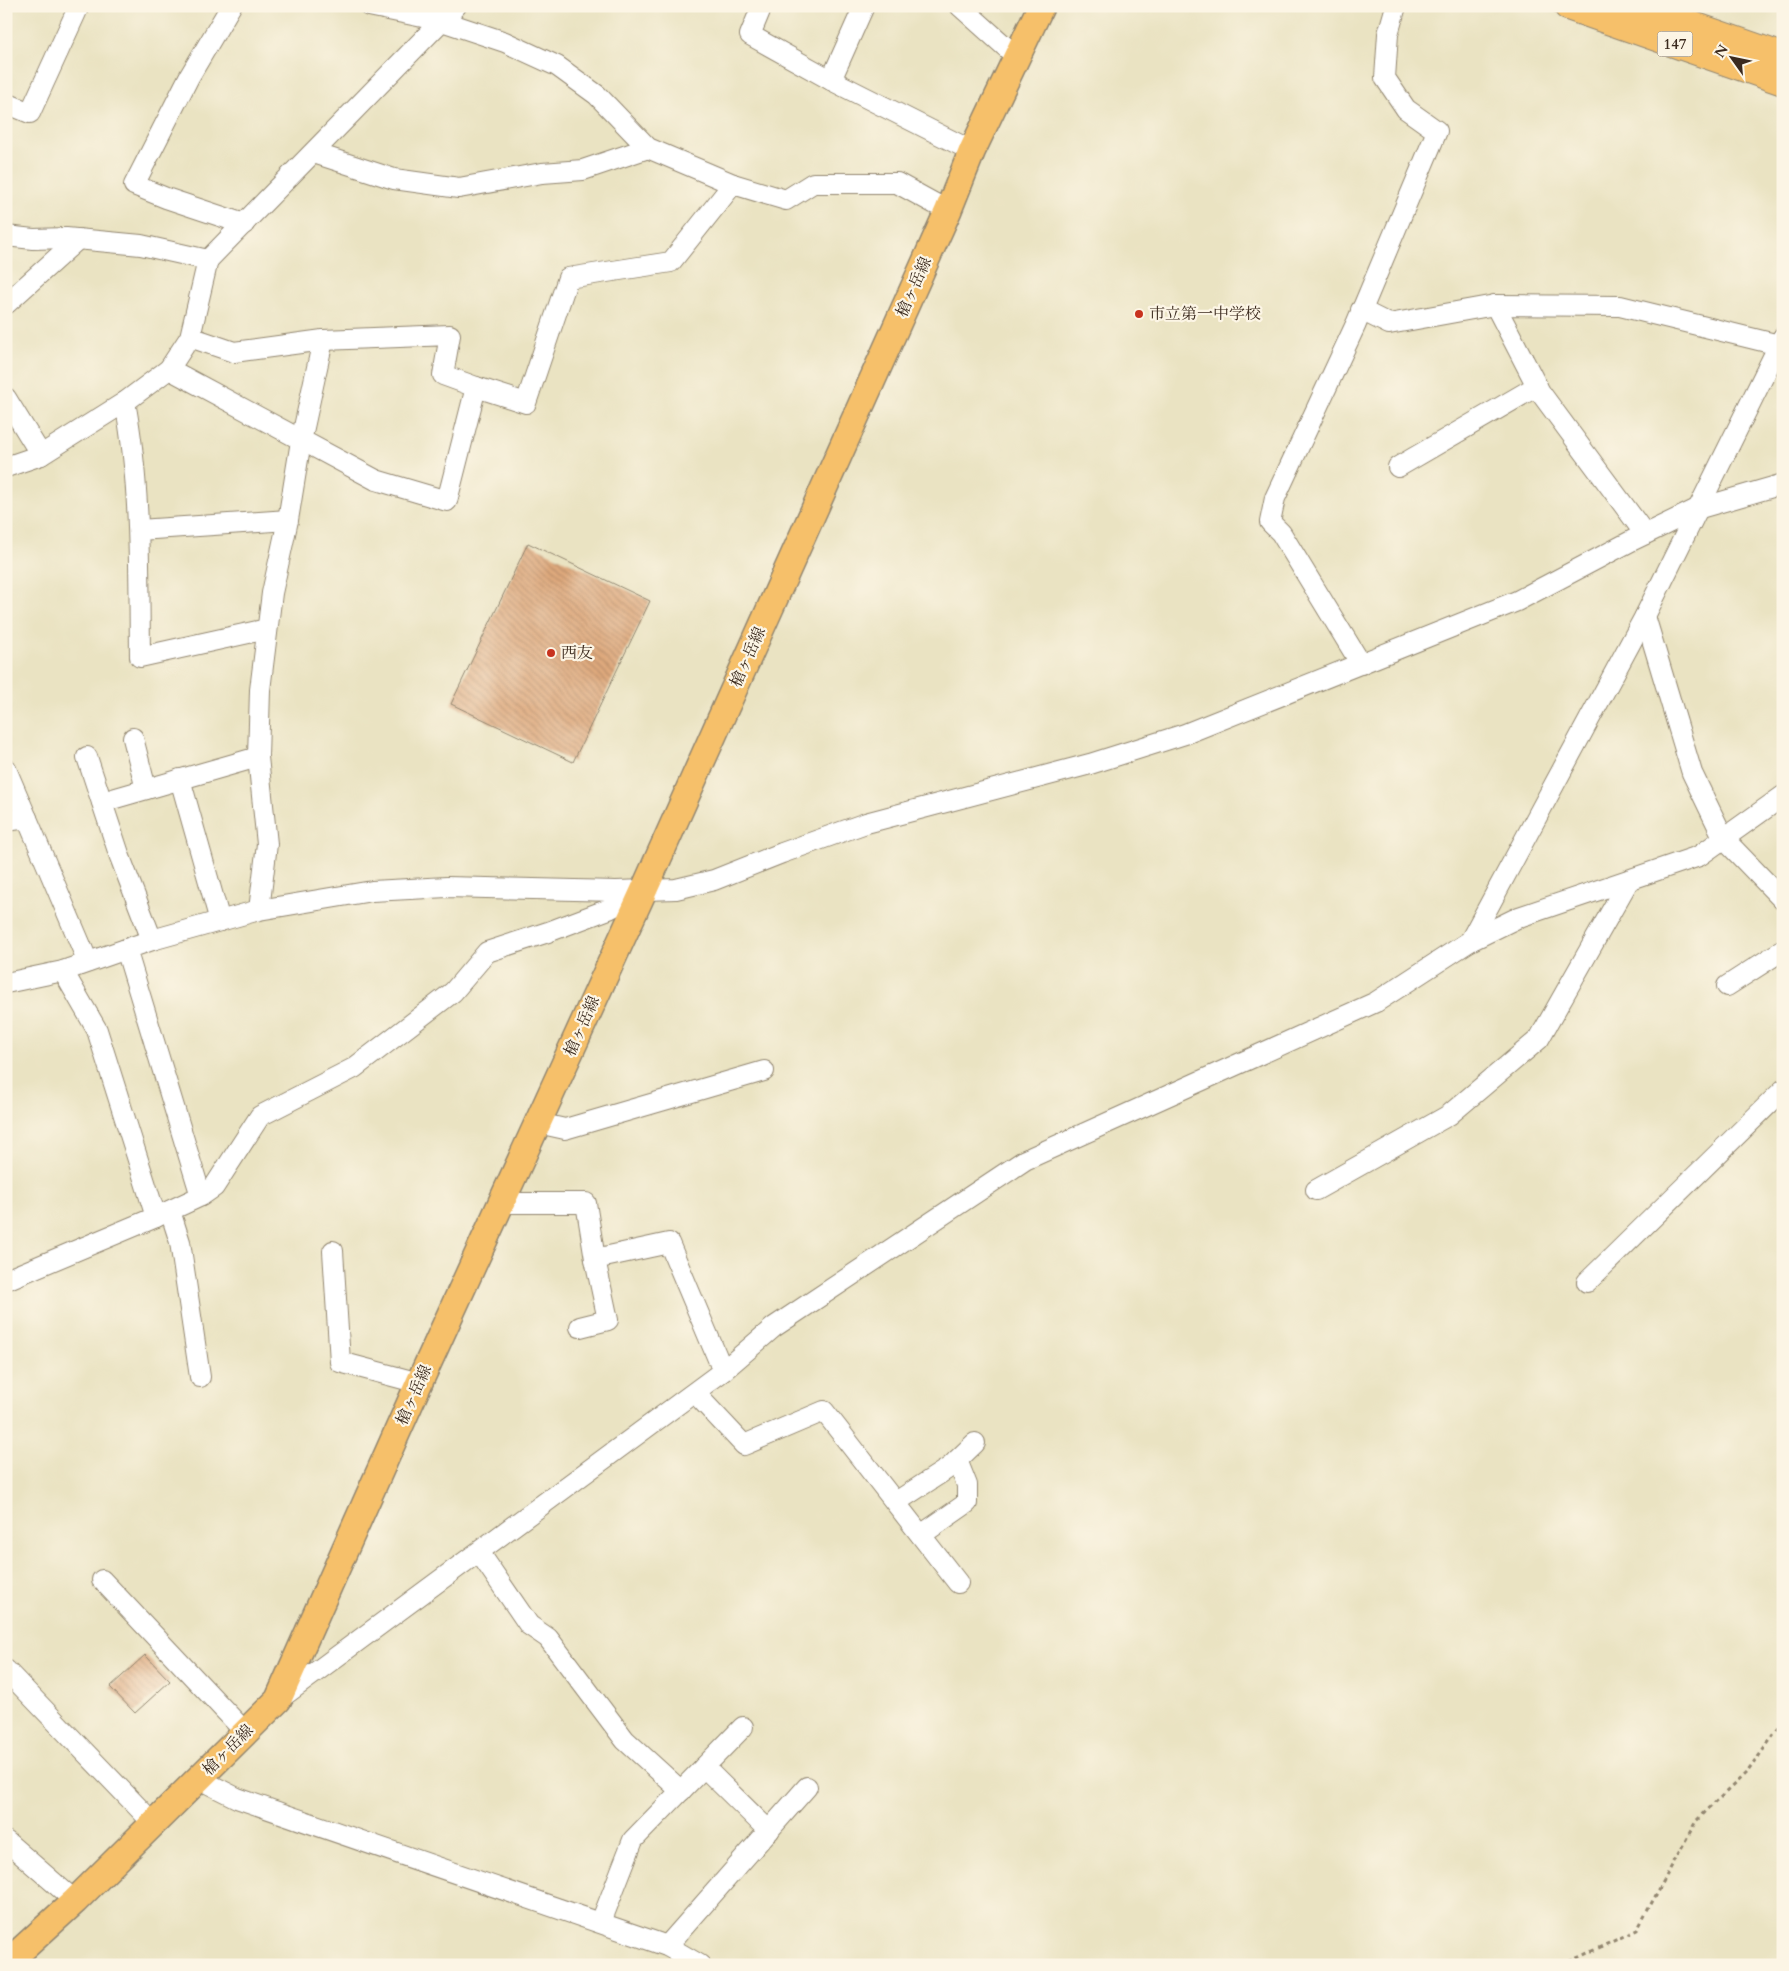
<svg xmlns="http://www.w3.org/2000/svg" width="1789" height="1971" font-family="Cardo,'Noto Serif JP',serif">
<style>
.building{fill:url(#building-back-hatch)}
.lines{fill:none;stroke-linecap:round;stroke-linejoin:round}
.minor-casing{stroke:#928670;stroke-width:22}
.major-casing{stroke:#928670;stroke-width:29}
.highway-casing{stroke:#928670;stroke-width:30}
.path{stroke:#928670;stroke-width:3;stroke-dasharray:4 4;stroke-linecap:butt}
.minor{stroke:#fff;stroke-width:20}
.major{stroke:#f6c06b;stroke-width:26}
.highway{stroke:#f6c06b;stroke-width:28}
.poi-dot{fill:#c8321e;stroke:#fcf5e5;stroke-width:2}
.labels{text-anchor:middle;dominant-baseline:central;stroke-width:4.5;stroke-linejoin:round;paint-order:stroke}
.shield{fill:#fcf5e5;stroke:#75675a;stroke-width:1}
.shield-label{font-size:15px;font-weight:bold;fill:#3b2a1e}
.street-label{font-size:16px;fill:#3b2a1e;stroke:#fcf5e5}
.poi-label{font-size:16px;fill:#3b2a1e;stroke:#fcf5e5;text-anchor:start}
</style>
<defs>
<pattern id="building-back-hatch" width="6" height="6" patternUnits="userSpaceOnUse" patternTransform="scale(1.25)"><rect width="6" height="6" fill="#dea97d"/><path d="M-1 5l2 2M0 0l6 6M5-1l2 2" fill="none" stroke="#b58a66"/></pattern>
</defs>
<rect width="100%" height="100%" fill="#fcf5e5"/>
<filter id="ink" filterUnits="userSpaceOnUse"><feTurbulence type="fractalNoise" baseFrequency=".02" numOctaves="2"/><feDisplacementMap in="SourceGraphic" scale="10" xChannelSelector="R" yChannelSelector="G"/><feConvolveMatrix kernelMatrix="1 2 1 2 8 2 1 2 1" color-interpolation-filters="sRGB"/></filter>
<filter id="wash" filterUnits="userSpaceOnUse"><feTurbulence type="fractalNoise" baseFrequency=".0096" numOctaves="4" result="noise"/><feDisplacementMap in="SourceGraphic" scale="20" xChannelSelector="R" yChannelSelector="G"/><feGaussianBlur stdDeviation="1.12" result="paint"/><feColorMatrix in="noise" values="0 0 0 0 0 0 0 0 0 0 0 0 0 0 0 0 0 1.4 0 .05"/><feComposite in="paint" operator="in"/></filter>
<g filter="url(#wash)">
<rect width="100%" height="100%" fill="#eae3c2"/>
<g id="blocks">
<g class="building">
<polygon points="528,543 650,601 573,762 451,704"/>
<polygon points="145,1655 170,1681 135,1713 110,1687"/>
</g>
</g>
</g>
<g filter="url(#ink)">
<use href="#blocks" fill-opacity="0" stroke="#928670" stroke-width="1"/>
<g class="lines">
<g class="minor-casing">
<g id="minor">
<polyline points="231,6 189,77 134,185 166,198 244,224"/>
<polyline points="369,6 442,21 505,42 557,66 597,95 648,148 733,184 786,200 813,183 897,183 948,211"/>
<polyline points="762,6 750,35 831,80 972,151"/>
<polyline points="960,6 1018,58"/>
<polyline points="831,80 864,6"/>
<polyline points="6,103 30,113 79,6"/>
<polyline points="314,153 394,179 459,188 542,173 583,170 648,148"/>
<polyline points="6,236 33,239 66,238 141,245 208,260"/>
<polyline points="6,304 78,239"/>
<polyline points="1495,305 1540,392 1645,534"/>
<polyline points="1361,310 1389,324 1495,305 1620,306 1779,345"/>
<polyline points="169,369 376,480 447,501 476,387 443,375 450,335 323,340 234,352 190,337"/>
<polyline points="476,387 526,403 568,278 671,262 733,184"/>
<polyline points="6,398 41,455"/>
<path d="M125 402C141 485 139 572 140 657L267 629"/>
<polyline points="6,467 41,455 125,402 169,369 190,337 208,260 456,6"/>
<polyline points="1398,467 1537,386"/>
<polyline points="139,530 288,520"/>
<polyline points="1645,616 1692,773 1724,839 1783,900"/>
<polyline points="1361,664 1281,533 1270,522 1275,498 1356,324 1437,131 1406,109 1385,78 1388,34 1396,6"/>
<polyline points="133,738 146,789"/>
<polyline points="87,757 120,857 152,940"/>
<polyline points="6,769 88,962"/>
<polyline points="180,779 220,921"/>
<polyline points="102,802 258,757"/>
<polyline points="6,821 27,818"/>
<polyline points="259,910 267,844 258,757 260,690 272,593 288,520 301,441 323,340"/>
<polyline points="1470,941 1519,917 1699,856 1783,796"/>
<polyline points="126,949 201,1196 156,1217"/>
<polyline points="6,983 63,971 152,940 259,910 372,891 447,887 616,891 676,889 714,880 782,853 866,823 1090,764 1185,734 1517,601 1633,540 1697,509 1783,484"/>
<polyline points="1727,986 1783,950"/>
<polyline points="538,1123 565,1129 764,1071"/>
<polyline points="1316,1190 1449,1115 1539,1039 1629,880"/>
<polyline points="201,1196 214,1187 260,1116 354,1068 453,992 487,952 548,932 609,909 640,892"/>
<polyline points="502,1203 586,1203 595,1259 669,1243 723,1371"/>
<polyline points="170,1211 180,1242 200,1377"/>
<polyline points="333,1251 340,1362 419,1383"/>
<polyline points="6,1280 156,1217 97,1030 63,971"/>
<polyline points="1587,1282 1783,1090"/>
<polyline points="580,1327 608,1320 595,1259"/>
<polyline points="695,1393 744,1445 824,1411 958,1583"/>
<polyline points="896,1502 950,1467 975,1443"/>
<polyline points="921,1535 967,1503 967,1485 957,1460"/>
<polyline points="479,1552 529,1625 548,1638 625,1740 681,1791"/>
<polyline points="102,1580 245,1732"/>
<polyline points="6,1670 154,1824"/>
<polyline points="278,1700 723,1371 774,1327 1025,1160 1376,1002 1470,941 1645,616 1783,337"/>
<polyline points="704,1767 769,1831"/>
<polyline points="199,1779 237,1798 667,1946 700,1965"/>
<polyline points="6,1841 75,1901"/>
<polyline points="601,1922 633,1840 743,1727"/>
<polyline points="667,1946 807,1787"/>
</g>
</g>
<g class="major-casing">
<polyline id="major" points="6,1964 75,1901 278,1700 419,1383 644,890 948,211 972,151 1041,6"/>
</g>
<g class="highway-casing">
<g id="highway">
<polyline points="1568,6 1783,81"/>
<polyline points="1636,6 1783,57"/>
</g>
</g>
<polyline class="path" points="1562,1965 1637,1930 1696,1821 1748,1771 1783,1722"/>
<use href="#minor" class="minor"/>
<use href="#major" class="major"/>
<use href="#highway" class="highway"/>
</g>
</g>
<g class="poi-dot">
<circle cx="1139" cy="314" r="5"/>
<circle cx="551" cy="653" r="5"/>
</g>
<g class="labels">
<rect class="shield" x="1657.5" y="31.5" width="35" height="25" rx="4"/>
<g class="shield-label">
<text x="1675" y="44">147</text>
</g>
<g class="street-label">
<text transform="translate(914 287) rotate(-66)">槍ヶ岳線</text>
<text transform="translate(748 657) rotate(-66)">槍ヶ岳線</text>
<text transform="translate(582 1026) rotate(-66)">槍ヶ岳線</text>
<text transform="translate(414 1395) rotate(-66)">槍ヶ岳線</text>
<text transform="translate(228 1750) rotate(-45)">槍ヶ岳線</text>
</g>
<g class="poi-label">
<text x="1149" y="314">市立第一中学校</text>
<text x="561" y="653">西友</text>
</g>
</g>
<rect width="1789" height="1971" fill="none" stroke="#fcf5e5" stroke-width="25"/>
<g transform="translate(1732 58) rotate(303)" stroke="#fcf5e5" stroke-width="4" paint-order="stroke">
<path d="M0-4L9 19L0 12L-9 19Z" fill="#3b2a1e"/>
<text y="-8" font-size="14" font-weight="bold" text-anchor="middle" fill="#3b2a1e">N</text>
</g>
</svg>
